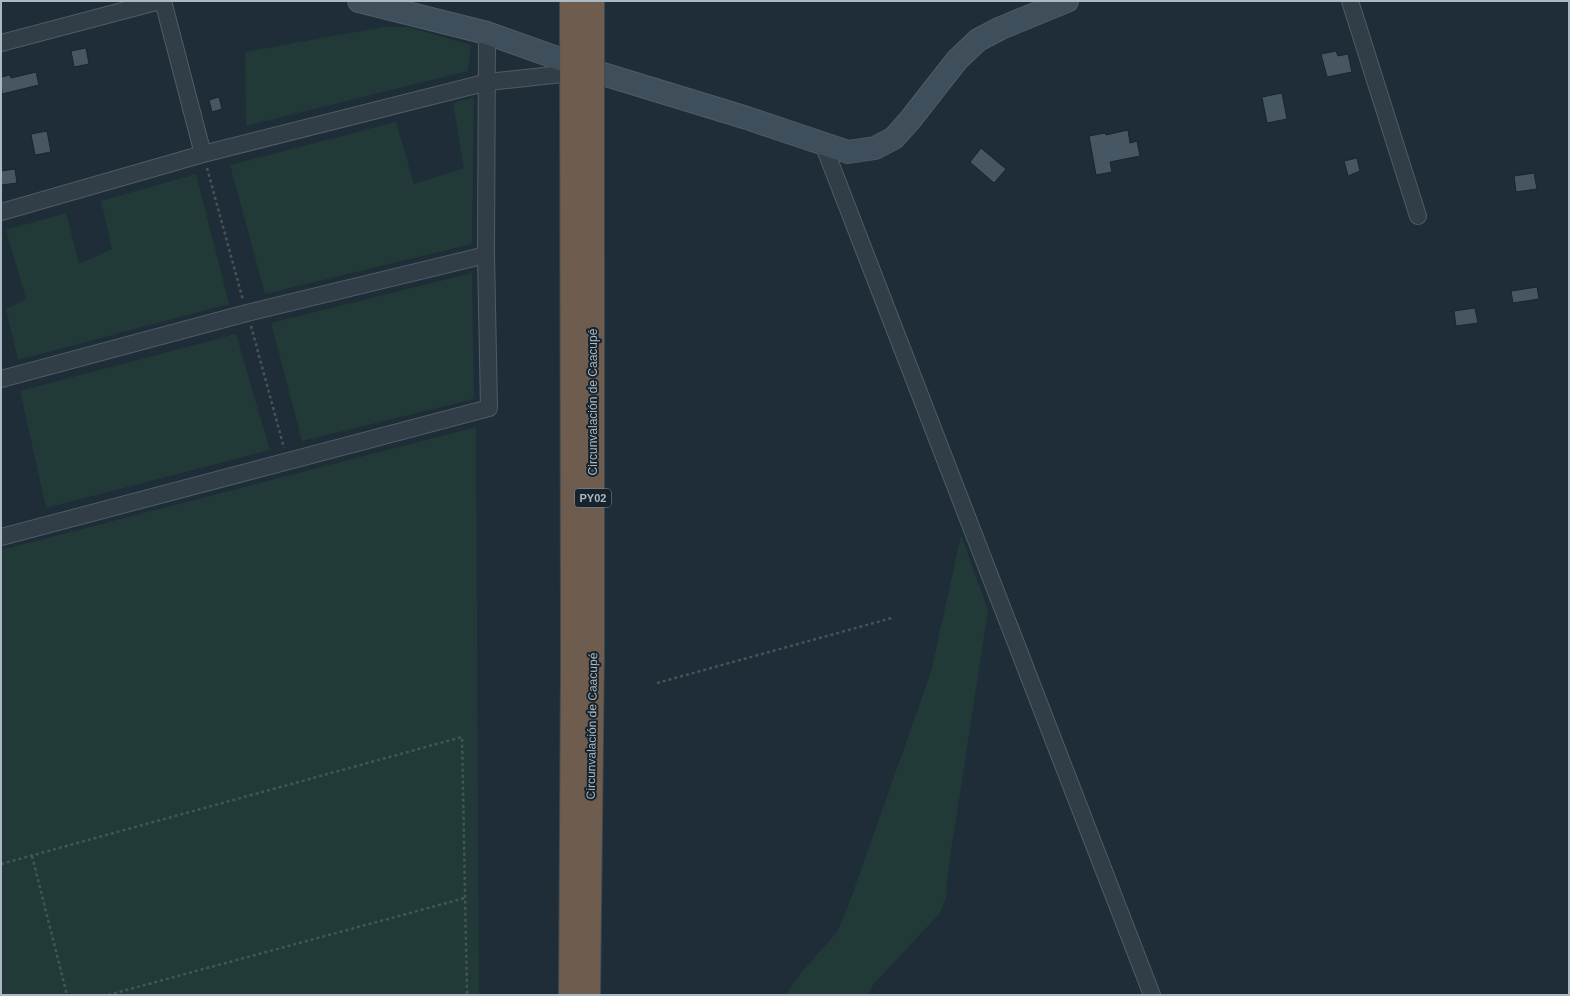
<svg xmlns="http://www.w3.org/2000/svg" width="1570" height="996" font-family="Helvetica,sans-serif">
<style>
.green{fill:#213a38}
.building{fill:#465763;stroke:#19252e}
.lines{fill:none;stroke-linecap:round;stroke-linejoin:round}
.street-casing{stroke:#4f5c66;stroke-width:18}
.secondary-casing{stroke:#4f5c66;stroke-width:24}
.highway-casing{stroke:#3c4952;stroke-width:24}
.path{stroke:#405755;stroke-width:2.5;stroke-dasharray:3 3;stroke-linecap:butt}
.street{stroke:#323e47;stroke-width:16}
.secondary{stroke:#3f4e5b;stroke-width:22}
.highway{stroke:#6e5c4e;stroke-width:22}
.labels{text-anchor:middle;dominant-baseline:central;stroke-width:4;stroke-linejoin:round;paint-order:stroke}
.shield{fill:#17232c;stroke:#7f8c97;stroke-width:1}
.shield-label{font-size:11px;font-weight:bold;fill:#abb9c5}
.street-label{font-size:12px;fill:#abb9c5;stroke:#17232c}
</style>
<rect width="100%" height="100%" fill="#1e2d37"/>
<g class="green">
<polygon points="383,27 408,27 471,45 468,71 246,126 245,52"/>
<polygon points="474,97 472,244 265,294 230,165 396,122 414,184 464,168 453,103"/>
<polygon points="196,174 229,304 18,360 6,309 26,299 6,230 66,213 79,264 112,249 101,201"/>
<polygon points="472,273 474,399 302,441 271,323"/>
<polygon points="236,334 270,450 46,508 20,391"/>
<polygon points="476,427 479,995 1,995 1,550"/>
<polygon points="961,535 988,610 948,872 946,898 939,914 873,985 868,995 786,995 800,974 837,932 850,901 931,672"/>
</g>
<g class="building">
<polygon points="86,48 89,64 74,67 71,51"/>
<polygon points="1336,51 1338,56 1348,54 1352,72 1327,77 1321,54"/>
<polygon points="36,72 39,85 2,94 1,77 10,75 11,78"/>
<polygon points="1282,93 1287,119 1267,123 1262,97"/>
<polygon points="219,97 222,109 212,112 209,100"/>
<polygon points="1128,130 1130,143 1137,141 1140,156 1110,162 1112,172 1096,175 1089,136 1105,133 1106,135"/>
<polygon points="47,131 51,152 35,155 31,134"/>
<polygon points="981,148 1006,169 994,183 970,162"/>
<polygon points="1357,158 1360,171 1348,176 1344,161"/>
<polygon points="15,169 17,183 1,185 1,171"/>
<polygon points="1534,173 1537,189 1516,192 1514,176"/>
<polygon points="1537,287 1539,299 1513,303 1511,291"/>
<polygon points="1475,308 1478,323 1456,326 1454,311"/>
</g>
<g class="lines">
<g class="street-casing">
<g id="street">
<polyline points="163,1 203,154"/>
<polyline points="1350,1 1418,216"/>
<polyline points="1,43 160,1"/>
<polyline points="823,144 1152,995"/>
<polyline points="1,212 203,154 488,82 571,73"/>
<polyline points="1,379 247,313 486,255"/>
<polyline points="1,537 489,408 486,255 487,33"/>
</g>
</g>
<g class="secondary-casing">
<g id="secondary">
<polyline points="359,1 487,33 571,63"/>
<polyline points="593,71 747,118 848,152 875,148 894,138 910,120 957,60 978,40 1001,28 1067,1"/>
</g>
</g>
<g class="highway-casing">
<g id="highway">
<polyline points="570,995 572,666 571,1"/>
<polyline points="589,995 593,653 593,1"/>
</g>
</g>
<g class="path">
<polyline points="207,168 243,300"/>
<polyline points="251,326 284,448"/>
<polyline points="657,683 892,618"/>
<polyline points="32,856 67,995"/>
<polyline points="1,864 462,737 467,995"/>
<polyline points="108,995 465,898"/>
</g>
<use href="#street" class="street"/>
<use href="#secondary" class="secondary"/>
<use href="#highway" class="highway"/>
</g>
<g class="labels">
<rect class="shield" x="575" y="489" width="36" height="18" rx="3"/>
<g class="shield-label">
<text x="593" y="498">PY02</text>
</g>
<g class="street-label">
<text transform="translate(593 402) rotate(-90)">Circunvalación de Caacupé</text>
<text transform="translate(592 726) rotate(-89)">Circunvalación de Caacupé</text>
</g>
</g>
<rect width="1570" height="996" fill="none" stroke="#abb9c5" stroke-width="4"/>
</svg>
